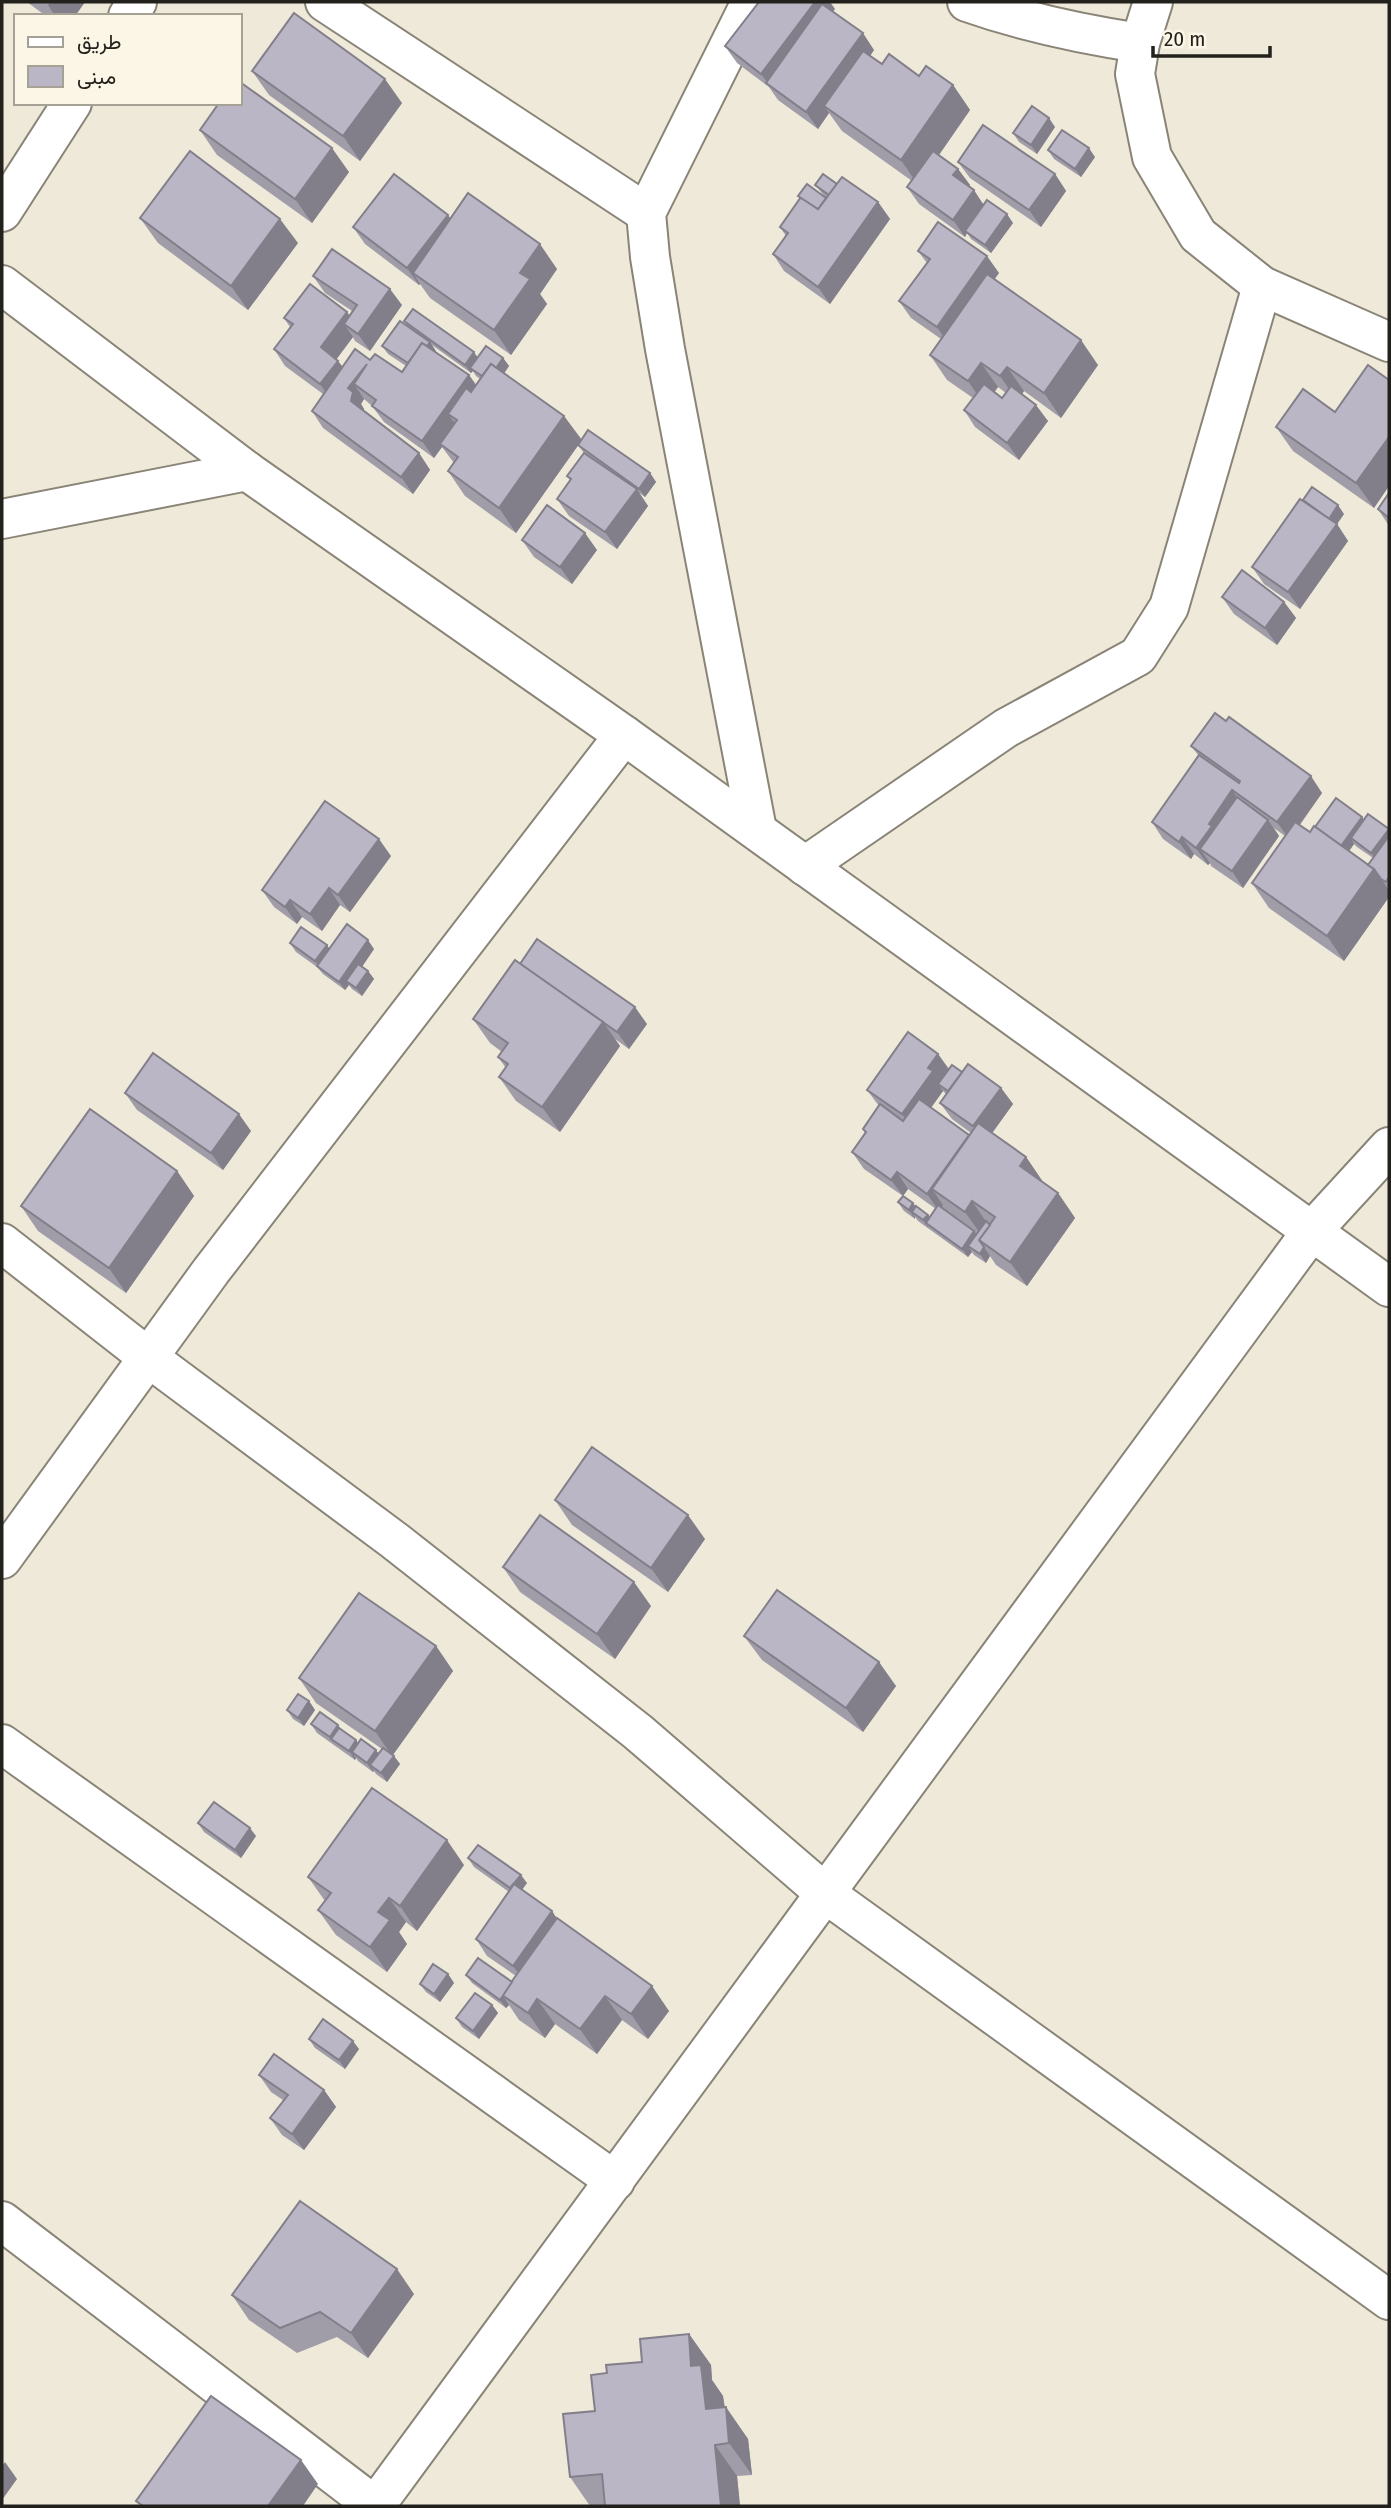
<svg xmlns="http://www.w3.org/2000/svg" width="1391" height="2508" font-family="'Fira Sans Condensed',Vazirmatn,sans-serif">
<style>
.lines{fill:none;stroke-linecap:round;stroke-linejoin:round}
.minor-casing{stroke:#898476;stroke-width:42}
.minor{stroke:#fff;stroke-width:38}
.wall{fill:#a09da9;fill-rule:evenodd}
.shaded-wall{fill:#827f8a}
.building{fill:#bab6c5;stroke:#827f8a;stroke-width:2}
</style>
<rect width="100%" height="100%" fill="#efe9da"/>
<g class="lines">
<g class="minor-casing">
<g id="minor">
<polyline points="325,2 646,213"/>
<polyline points="751,2 646,213 650,257 665,349 757,830"/>
<path d="M967 2C1024 22 1080 34 1140 43"/>
<polyline points="1153,2 1140,43 1135,74 1152,157 1198,235 1262,286 1389,342"/>
<polyline points="128,16 137,2"/>
<polyline points="2,212 72,103"/>
<polyline points="2,285 247,471 624,735 1389,1287"/>
<polyline points="2,519 247,471"/>
<polyline points="805,866 1006,728 1138,656 1169,607 1262,286"/>
<polyline points="2,1243 149,1358 395,1541 638,1732 826,1894 1389,2300"/>
<polyline points="2,1559 211,1271 624,735"/>
<polyline points="2,1744 615,2181"/>
<polyline points="2,2221 375,2506"/>
<polyline points="375,2506 1311,1232 1389,1147"/>
</g>
</g>
<use href="#minor" class="minor"/>
</g>
<g class="wall">
<polygon points="27,2 85,2 75,16 46,16"/>
<polygon points="835,9 832,12 874,50 870,56 882,64 919,76 953,85 970,110 939,155 958,169 970,185 969,187 984,205 1013,223 991,253 971,239 967,233 965,237 919,204 907,187 912,181 842,131 829,113 818,129 778,100 769,87 737,63 725,46"/>
<polygon points="252,71 402,103 360,161 269,95"/>
<polygon points="1055,127 1037,154 1019,142 1013,133"/>
<polygon points="200,130 349,172 312,223 217,155"/>
<polygon points="1048,150 1095,157 1081,177 1054,159"/>
<polygon points="958,162 1055,174 1066,191 1041,227 970,178"/>
<polygon points="837,184 878,202 890,219 830,304 784,271 773,254 786,236 780,227 800,198 798,196 826,198 815,185"/>
<polygon points="140,218 298,243 248,310 158,243"/>
<polygon points="451,219 557,269 540,294 547,304 511,355 430,298 420,284 419,285 365,244 353,227"/>
<path d="M918 251 999 273 994 279 1098 365 1061 418 1024 391 1022 394 1048 421 1019 460 975 427 964 410 973 398 947 380 930 355 941 339 911 318 899 301 927 263ZM998 387 1006 393 1002 398 994 392Z"/>
<path d="M313 276 402 305 370 351 355 341 353 337 336 359 343 367 370 360 402 372 406 366 388 354 382 346 407 326 404 321 478 357 503 358 509 366 504 374 564 416 581 440 650 473 656 482 645 497 638 492 648 506 617 549 569 516 557 499 570 480 567 476 584 453 578 445 516 533 465 496 448 471 454 463 442 447 434 458 384 422 372 406 364 399 361 404 364 409V411L419 453 430 470 413 494 323 428 312 411 323 394 285 366 274 349 290 327 284 318 349 315 352 311 325 293ZM432 345 471 373 473 371 476 376 480 379 476 385 469 375 435 352Z"/>
<polygon points="1389,380 1389,486 1374,508 1293,451 1276,427 1335,412"/>
<polygon points="1389,493 1389,526 1378,509"/>
<polygon points="1344,514 1337,524 1348,541 1300,609 1264,584 1252,567"/>
<polygon points="522,540 597,550 572,584 534,557"/>
<polygon points="1222,597 1284,602 1296,618 1277,645 1234,614"/>
<path d="M1191 746 1322 793 1300 825 1310 832 1315 827 1362 817 1364 820 1368 814 1389 829V889L1387 887 1389 890V897L1344 961 1269 908 1252 883 1285 836 1274 828 1279 836 1243 888 1211 866 1210 863 1208 865 1194 854 1191 859 1163 839 1152 822 1199 756ZM1354 844 1357 847 1373 858 1368 865 1349 851Z"/>
<polygon points="391,856 350,912 340,905 322,931 302,917 297,924 274,907 262,890"/>
<polygon points="290,943 327,945 329,949 374,949 362,967 368,971 374,979 362,996 352,989 349,985 345,990 323,974 317,967 296,952"/>
<polygon points="520,964 647,1024 629,1049 615,1039 620,1046 560,1132 516,1101 499,1077 506,1068 498,1057 502,1052 490,1043 473,1019"/>
<path d="M938 1054 949 1069 962 1072 1001 1088 1013 1104 992 1133 1026 1157 1043 1182 1058 1193 1075 1218 1027 1286 996 1265 990 1256 986 1263 974 1255 972 1252 968 1257 918 1221 915 1217V1219L904 1211 898 1202 903 1196 864 1169 852 1152 865 1133 863 1129 879 1106 867 1090ZM943 1091 946 1094 940 1103 952 1119 971 1133 969 1135 931 1108ZM908 1189 936 1209 929 1217 928 1215 903 1196Z"/>
<polygon points="125,1093 251,1131 223,1170 137,1110"/>
<polygon points="177,1171 194,1196 126,1293 38,1231 21,1206"/>
<polygon points="555,1500 705,1539 668,1592 572,1525"/>
<polygon points="503,1567 651,1606 615,1659 520,1592"/>
<polygon points="744,1636 896,1686 863,1732 762,1660"/>
<polygon points="436,1646 453,1671 393,1755 400,1764 387,1782 376,1774 374,1771 373,1772 358,1761 356,1758 355,1760 317,1733 311,1724 343,1731 356,1740 358,1743 379,1753 382,1749 316,1703 299,1678"/>
<polygon points="309,1701 315,1710 304,1726 293,1719 287,1710"/>
<polygon points="198,1823 256,1836 241,1858 204,1832"/>
<polygon points="468,1858 527,1883 522,1890 552,1911 557,1919 669,2011 648,2039 622,2020 597,2054 555,2024 545,2038 519,2020 509,2005 506,2008 472,1983 466,1975 512,1982 516,1976 487,1956 476,1939 509,1892 474,1867"/>
<polygon points="464,1865 417,1931 406,1922 399,1932 407,1944 387,1972 336,1935 318,1910 325,1901 308,1877"/>
<polygon points="448,1974 454,1983 440,2002 426,1992 420,1984"/>
<polygon points="492,2005 498,2013 479,2039 462,2027 456,2018"/>
<polygon points="309,2039 359,2049 345,2069 315,2048"/>
<polygon points="259,2075 324,2090 336,2107 304,2150 282,2135 270,2118 283,2100 271,2092"/>
<polygon points="414,2294 368,2358 337,2337 297,2353 249,2320 232,2295"/>
<polygon points="689,2334 711,2365 712,2380 723,2396 725,2407 748,2439 752,2475 737,2476 740,2506 590,2506 570,2477 595,2411 607,2373 642,2362"/>
</g>
<g class="shaded-wall">
<polygon points="50,2 85,2 75,16 55,16 48,5"/>
<polygon points="815,2 830,2 835,9 774,89 770,86 761,74"/>
<polygon points="863,33 874,50 831,111 824,106 829,113 818,129 806,112"/>
<polygon points="385,79 402,103 360,161 343,136"/>
<polygon points="953,85 970,110 918,185 901,160"/>
<polygon points="1049,118 1055,127 1037,154 1031,145"/>
<polygon points="332,148 349,172 312,223 295,199"/>
<polygon points="1089,148 1095,157 1081,177 1075,169"/>
<polygon points="958,169 970,185 965,192 953,175"/>
<polygon points="1055,174 1066,191 1041,227 1029,210"/>
<polygon points="974,190 985,207 965,231 967,233 965,237 953,220"/>
<polygon points="878,202 890,219 830,304 818,287"/>
<polygon points="1007,214 1013,223 991,253 985,245"/>
<polygon points="448,215 460,232 413,273 420,284 419,285 407,268"/>
<polygon points="280,219 298,243 248,310 231,286"/>
<polygon points="540,244 557,269 540,294 547,304 511,355 494,330 520,273"/>
<polygon points="987,256 999,273 948,344 937,327"/>
<polygon points="390,289 402,305 370,351 358,334"/>
<polygon points="347,312 359,329 344,324 353,337 333,364 321,347"/>
<polygon points="1081,340 1098,365 1061,418 1044,393"/>
<polygon points="430,342 436,351 418,375 412,366"/>
<polygon points="474,352 480,361 470,368 473,371 471,373 465,365"/>
<polygon points="503,358 509,366 493,388 487,379"/>
<polygon points="338,361 350,377 332,401 320,384"/>
<polygon points="981,363 998,387 985,406 968,381"/>
<polygon points="367,364 354,384 364,399 361,404 364,409 363,418 351,401 348,388"/>
<polygon points="1007,367 1024,391 1017,401 1000,376"/>
<polygon points="469,375 481,392 457,420 448,414 457,426 440,444 442,447 434,458 422,441"/>
<polygon points="1036,405 1048,421 1019,460 1007,443"/>
<polygon points="564,416 582,440 516,533 499,508"/>
<polygon points="1389,437 1389,486 1374,508 1356,483"/>
<polygon points="419,453 430,470 413,494 401,477"/>
<polygon points="650,473 656,482 645,497 639,489"/>
<polygon points="637,489 648,506 617,549 605,532"/>
<polygon points="1338,505 1344,514 1337,524 1348,541 1300,609 1288,592 1328,520"/>
<polygon points="585,533 597,550 572,584 560,567"/>
<polygon points="1284,602 1296,618 1277,645 1265,628"/>
<polygon points="1311,776 1322,793 1289,839 1277,822"/>
<polygon points="1232,790 1244,807 1200,849 1210,863 1208,865 1196,848 1209,824"/>
<polygon points="1362,817 1368,825 1351,838 1354,844 1345,857 1339,849"/>
<polygon points="1268,820 1279,836 1243,888 1232,871"/>
<polygon points="1389,829 1389,845 1377,861 1371,853"/>
<polygon points="1182,837 1194,854 1191,859 1179,842"/>
<polygon points="379,839 391,856 350,912 338,895"/>
<polygon points="1374,869 1389,890 1389,897 1344,961 1327,936"/>
<polygon points="329,888 340,905 322,931 310,914"/>
<polygon points="290,900 302,917 297,924 285,907"/>
<polygon points="368,940 374,949 350,984 346,981 349,985 345,990 339,982"/>
<polygon points="327,945 333,954 321,969 315,961"/>
<polygon points="368,971 374,979 362,996 356,988"/>
<polygon points="635,1007 647,1024 629,1049 617,1032"/>
<polygon points="603,1022 620,1046 560,1132 542,1107"/>
<polygon points="938,1054 950,1071 938,1084 943,1091 914,1131 902,1114 928,1068"/>
<polygon points="1001,1088 1013,1104 985,1143 973,1126"/>
<polygon points="239,1114 251,1131 223,1170 211,1153"/>
<polygon points="969,1135 932,1189 943,1205 939,1211 927,1194"/>
<polygon points="1026,1157 1043,1182 1037,1191 1020,1166"/>
<polygon points="177,1171 194,1196 126,1293 109,1268"/>
<polygon points="897,1172 908,1189 903,1196 891,1180"/>
<polygon points="1058,1193 1075,1218 1027,1286 1010,1262"/>
<polygon points="972,1201 989,1226 982,1236 965,1212"/>
<polygon points="913,1203 919,1212 912,1212 915,1217 915,1219 909,1210"/>
<polygon points="928,1215 934,1223 926,1223 929,1229 923,1220"/>
<polygon points="974,1231 980,1239 968,1246 972,1252 968,1257 962,1249"/>
<polygon points="984,1247 990,1256 986,1263 980,1254"/>
<polygon points="688,1515 705,1539 668,1592 651,1568"/>
<polygon points="634,1582 651,1606 615,1659 597,1634"/>
<polygon points="436,1646 453,1671 392,1756 375,1731"/>
<polygon points="879,1662 896,1686 863,1732 846,1708"/>
<polygon points="309,1701 315,1710 304,1726 298,1718"/>
<polygon points="338,1725 344,1733 331,1739 336,1746 330,1737"/>
<polygon points="356,1740 362,1749 352,1752 356,1758 355,1760 349,1751"/>
<polygon points="376,1750 382,1758 370,1765 374,1771 373,1772 367,1763"/>
<polygon points="394,1756 400,1764 387,1782 381,1773"/>
<polygon points="250,1828 256,1836 241,1858 235,1850"/>
<polygon points="447,1840 464,1865 417,1931 400,1906"/>
<polygon points="521,1875 527,1883 516,1897 510,1888"/>
<polygon points="389,1898 406,1922 399,1932 407,1944 387,1972 370,1947 378,1912"/>
<polygon points="552,1911 563,1928 525,1982 513,1966"/>
<polygon points="448,1974 454,1983 440,2002 434,1994"/>
<polygon points="652,1986 669,2011 648,2039 631,2014"/>
<polygon points="503,1996 509,2005 506,2008 500,2000"/>
<polygon points="605,1996 622,2020 597,2054 580,2029"/>
<polygon points="537,1999 555,2024 545,2038 528,2013"/>
<polygon points="492,2005 498,2013 479,2039 473,2031"/>
<polygon points="353,2041 359,2049 345,2069 339,2060"/>
<polygon points="324,2090 336,2107 304,2150 292,2134"/>
<polygon points="397,2269 414,2294 368,2358 351,2333"/>
<polygon points="689,2334 711,2365 712,2380 723,2396 728,2440 706,2409 691,2366"/>
<polygon points="726,2407 748,2439 752,2475 729,2443"/>
<polygon points="715,2445 737,2476 740,2506 721,2506"/>
<polygon points="301,2460 318,2484 303,2506 268,2506"/>
<polygon points="5,2462 17,2479 2,2500 2,2466"/>
</g>
<g class="building">
<polygon points="759,2 815,2 761,74 725,46"/>
<polygon points="822,4 863,33 806,112 766,83"/>
<polygon points="294,13 385,79 343,136 252,71"/>
<polygon points="863,51 882,64 889,54 919,76 926,66 953,85 901,160 824,106"/>
<polygon points="240,82 332,148 295,199 200,130 219,103 240,103"/>
<polygon points="1032,106 1049,118 1031,145 1013,133"/>
<polygon points="983,125 1055,174 1029,210 958,162"/>
<polygon points="1062,130 1089,148 1075,169 1048,150"/>
<polygon points="190,151 280,219 231,286 140,218"/>
<polygon points="933,151 958,169 953,175 974,190 953,220 907,187"/>
<polygon points="394,174 448,215 407,268 353,227"/>
<polygon points="823,174 837,184 829,195 815,185"/>
<polygon points="842,177 878,202 818,287 773,254 788,233 780,227 801,197 818,209"/>
<polygon points="807,184 826,198 818,209 798,196"/>
<polygon points="468,193 540,244 520,273 530,279 494,330 413,273"/>
<polygon points="987,200 1007,214 985,245 965,231"/>
<polygon points="938,222 987,256 937,327 899,301 930,259 918,251"/>
<polygon points="332,249 390,289 358,334 344,324 357,305 313,276"/>
<polygon points="987,274 1081,340 1044,393 1007,367 1000,376 981,363 968,381 930,355"/>
<polygon points="310,284 347,312 321,347 338,361 320,384 274,349 293,324 284,318"/>
<polygon points="413,309 474,352 465,365 404,321"/>
<polygon points="400,321 430,342 427,346 422,343 408,363 382,346"/>
<polygon points="422,343 469,375 422,441 372,406 376,400 354,384 367,364 348,388 353,392 351,401 419,453 401,477 312,411 355,349 370,360 375,354 402,372"/>
<polygon points="486,346 503,358 496,368 491,364 482,376 470,368"/>
<polygon points="491,364 564,416 499,508 448,471 458,457 440,444 457,420 448,414 466,388 471,392"/>
<polygon points="1368,365 1389,380 1389,437 1356,483 1276,427 1303,389 1335,412"/>
<polygon points="984,384 1002,398 1011,386 1036,405 1007,443 964,410"/>
<polygon points="588,430 650,473 639,489 578,445"/>
<polygon points="584,453 637,489 605,532 557,499 571,479 567,476"/>
<polygon points="1312,487 1338,505 1329,519 1303,500"/>
<polygon points="1389,493 1389,518 1378,509"/>
<polygon points="1300,499 1337,524 1288,592 1252,567"/>
<polygon points="547,505 585,533 560,567 522,540"/>
<polygon points="1242,570 1284,602 1265,628 1222,597"/>
<polygon points="1215,713 1226,721 1229,717 1311,776 1277,822 1232,790 1209,824 1212,826 1196,848 1182,837 1179,842 1152,822 1199,755 1239,783 1240,781 1191,746"/>
<polygon points="1237,797 1268,820 1232,871 1200,849"/>
<polygon points="1336,798 1362,817 1341,846 1315,827"/>
<polygon points="325,801 379,839 338,895 329,888 310,914 290,900 285,907 262,890"/>
<polygon points="1368,814 1389,829 1371,853 1351,838"/>
<polygon points="1295,822 1310,832 1314,826 1374,869 1327,936 1252,883"/>
<polygon points="1389,836 1389,877 1386,882 1381,879 1374,869 1368,865"/>
<polygon points="347,924 368,940 339,982 317,966"/>
<polygon points="301,927 327,945 315,961 290,943"/>
<polygon points="537,939 635,1007 617,1032 520,964"/>
<polygon points="515,960 603,1022 542,1107 499,1077 508,1064 498,1057 508,1043 473,1019"/>
<polygon points="358,964 368,971 356,988 346,981"/>
<polygon points="908,1032 938,1054 928,1068 933,1071 902,1114 867,1090"/>
<polygon points="153,1053 239,1114 211,1153 125,1093"/>
<polygon points="968,1064 1001,1088 973,1126 940,1103"/>
<polygon points="952,1065 962,1072 948,1091 938,1084"/>
<polygon points="919,1099 969,1135 927,1194 897,1172 891,1180 852,1152 866,1132 863,1129 880,1104 903,1121"/>
<polygon points="90,1109 177,1171 109,1268 21,1206"/>
<polygon points="978,1123 1026,1157 1020,1166 1058,1193 1010,1262 979,1240 995,1217 972,1201 965,1212 932,1189"/>
<polygon points="903,1196 913,1203 909,1210 898,1202"/>
<polygon points="938,1205 974,1231 962,1249 926,1223"/>
<polygon points="916,1206 928,1215 923,1220 912,1212"/>
<polygon points="986,1221 990,1225 979,1240 984,1247 980,1254 968,1246"/>
<polygon points="592,1447 688,1515 651,1568 555,1500"/>
<polygon points="540,1515 634,1582 597,1634 503,1567"/>
<polygon points="777,1590 879,1662 846,1708 744,1636"/>
<polygon points="359,1593 436,1646 375,1731 299,1678"/>
<polygon points="298,1694 309,1701 298,1718 287,1710"/>
<polygon points="320,1712 338,1725 330,1737 311,1724"/>
<polygon points="339,1728 356,1740 349,1751 331,1739"/>
<polygon points="361,1739 376,1750 367,1763 352,1752"/>
<polygon points="383,1748 394,1756 381,1773 370,1765"/>
<polygon points="372,1788 447,1840 400,1906 389,1898 378,1912 390,1920 370,1947 318,1910 331,1893 308,1877"/>
<polygon points="214,1802 250,1828 235,1850 198,1823"/>
<polygon points="478,1845 521,1875 510,1888 468,1858"/>
<polygon points="514,1884 552,1911 513,1966 476,1939"/>
<polygon points="557,1918 652,1986 631,2014 605,1996 580,2029 537,1999 528,2013 502,1995"/>
<polygon points="478,1958 512,1982 500,2000 466,1975"/>
<polygon points="433,1964 448,1974 434,1994 420,1984"/>
<polygon points="475,1993 492,2005 473,2031 456,2018"/>
<polygon points="323,2019 353,2041 339,2060 309,2039"/>
<polygon points="274,2054 324,2090 292,2134 270,2118 288,2095 259,2075"/>
<polygon points="300,2201 397,2269 351,2333 320,2312 280,2328 232,2295"/>
<polygon points="689,2334 691,2366 701,2365 706,2409 726,2407 729,2443 715,2445 721,2506 605,2506 602,2474 570,2477 563,2414 595,2411 591,2375 607,2373 606,2365 642,2362 640,2339"/>
<polygon points="211,2396 301,2460 268,2506 143,2506 136,2501"/>
</g>
<rect width="1391" height="2508" fill="none" stroke="#23211b" stroke-width="7"/>
<rect x="14" y="14" width="228" height="91" fill="#fcf6e7" stroke="#a5a195" stroke-width="2"/>
<rect x="28" y="37" width="35" height="10" fill="#ffffff" stroke="#a5a195" stroke-width="2"/>
<text x="77" y="49" font-size="21" fill="#23211b">طريق</text>
<rect x="28" y="66" width="35" height="21" fill="#bab6c5" stroke="#a5a195" stroke-width="2"/>
<text x="77" y="84" font-size="21" fill="#23211b">مبنى</text>
<path d="M1153 46v10h117v-10" fill="none" stroke="#23211b" stroke-width="3.5"/>
<text x="1164" y="46" font-size="21" fill="#23211b" stroke="#fcf6e7" stroke-width="5" paint-order="stroke">20 m</text>
</svg>
